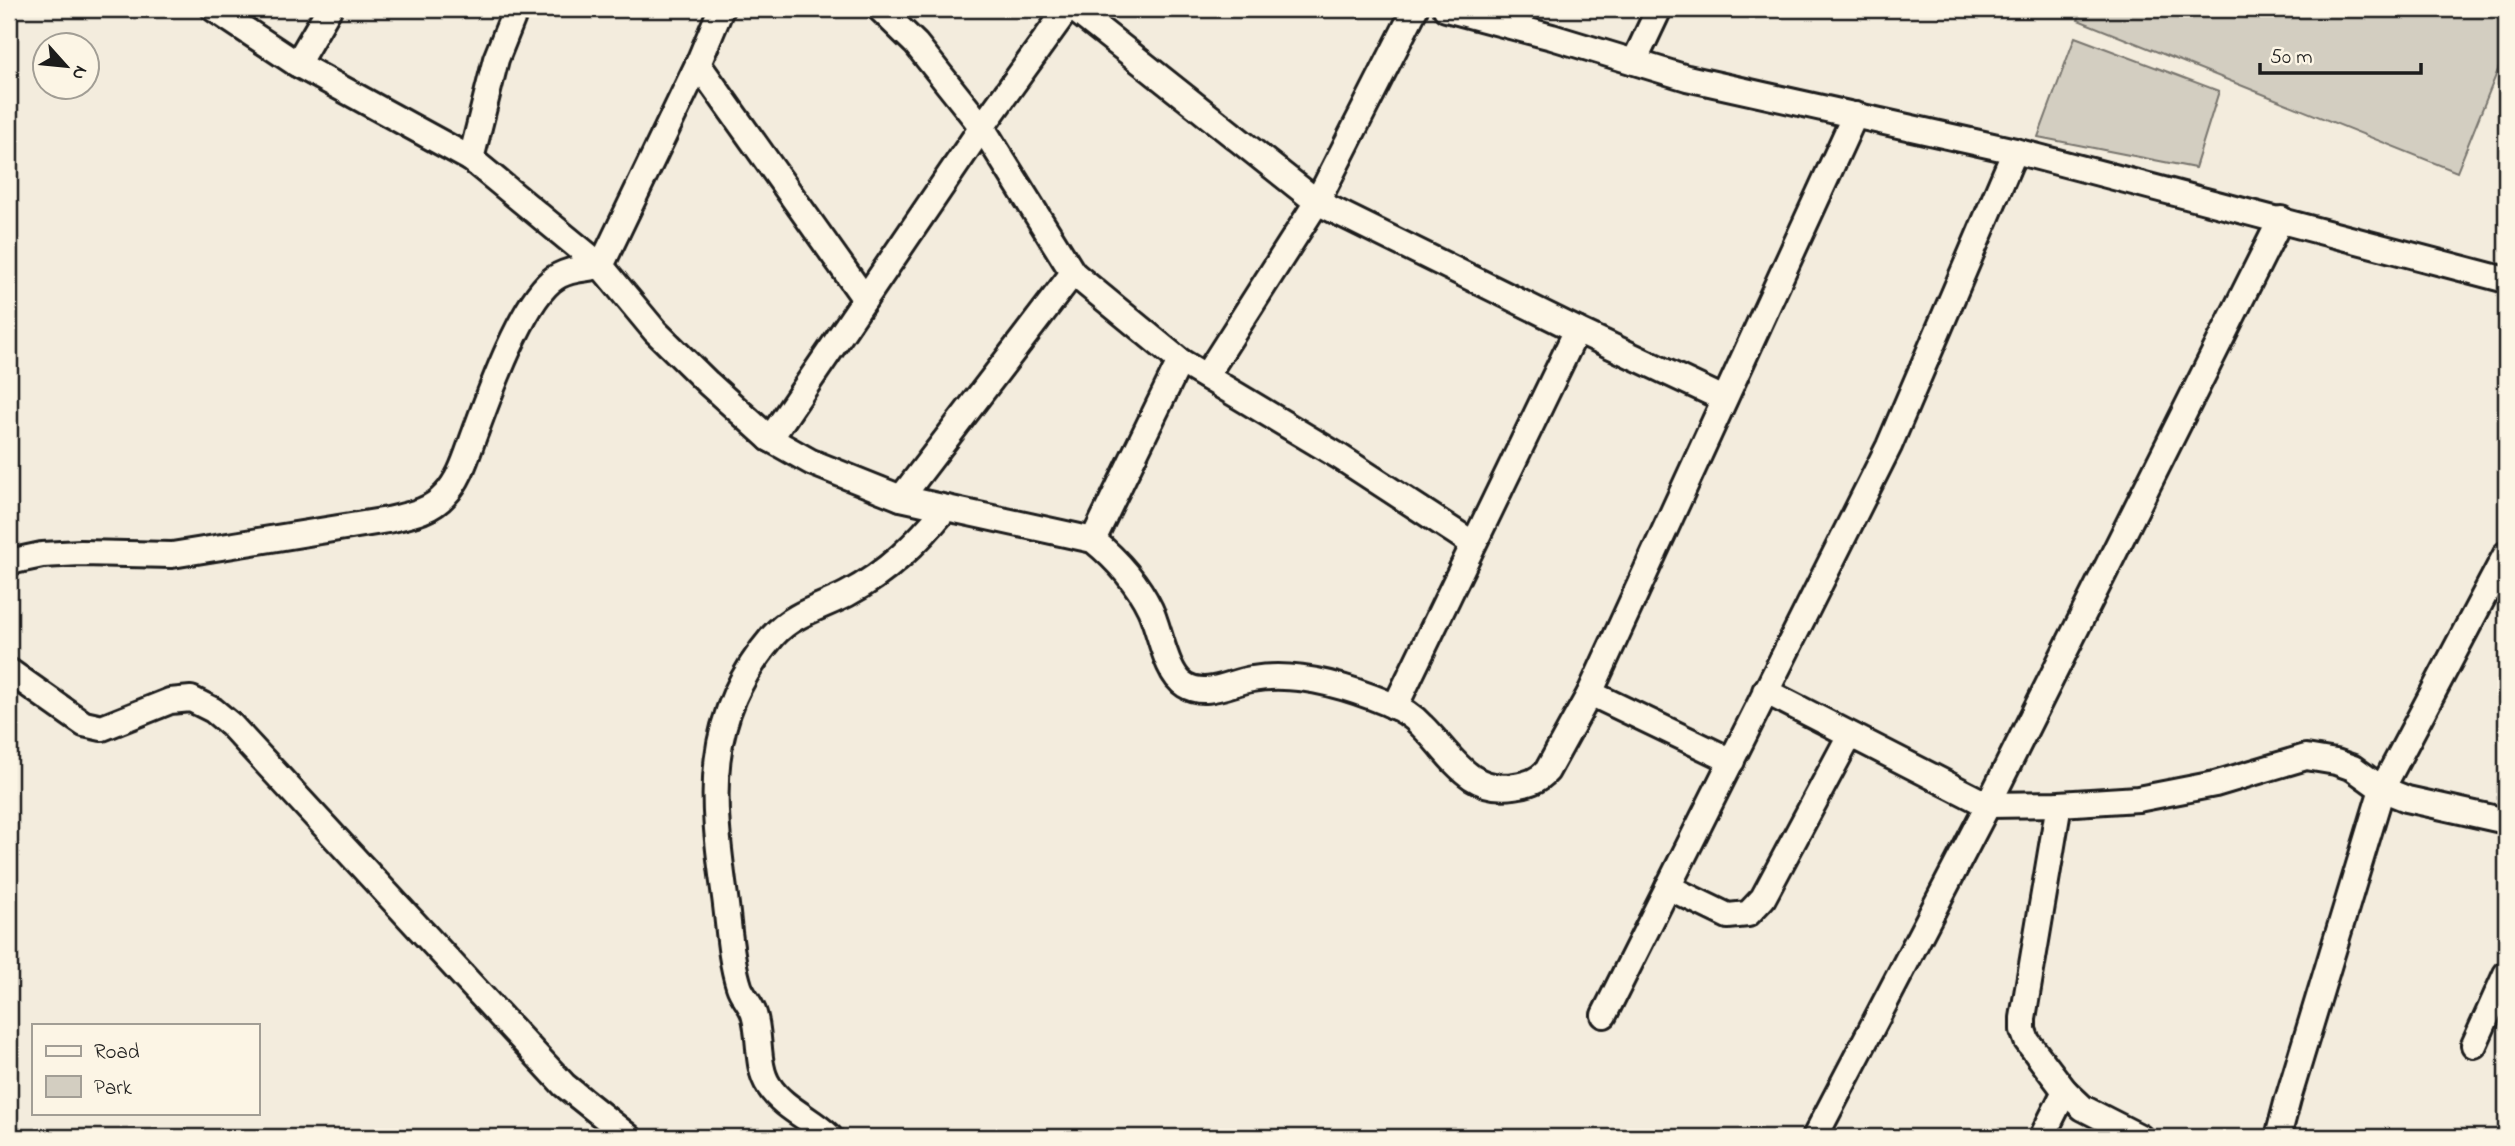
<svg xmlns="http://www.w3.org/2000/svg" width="2515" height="1146" font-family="'Indie Flower',sans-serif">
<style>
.green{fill:#d3cec1;stroke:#78756e;stroke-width:2}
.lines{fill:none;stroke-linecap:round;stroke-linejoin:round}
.minor-casing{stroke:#1c1c1c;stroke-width:30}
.minor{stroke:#fcf5e5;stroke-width:24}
</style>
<rect width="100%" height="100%" fill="#f3ecdd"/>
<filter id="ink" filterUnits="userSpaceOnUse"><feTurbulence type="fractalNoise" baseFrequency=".0143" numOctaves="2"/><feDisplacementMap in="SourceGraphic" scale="14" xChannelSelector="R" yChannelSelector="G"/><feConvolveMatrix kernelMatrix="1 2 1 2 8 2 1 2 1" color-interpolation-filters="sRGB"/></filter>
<g filter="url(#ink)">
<g class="green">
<polygon points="2083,9 2506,9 2506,50 2457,172 2078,20"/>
<polygon points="2075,37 2219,91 2195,168 2038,137"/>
</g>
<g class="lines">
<g class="minor-casing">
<g id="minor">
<path d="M214 9 297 64 471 159 601 266 655 331 708 383 770 439 811 462 901 498 1093 540C1116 559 1137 582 1150 609 1160 630 1166 674 1185 685 1206 698 1231 682 1252 679 1297 671 1346 686 1387 703 1400 708 1413 716 1422 726 1451 754 1468 793 1514 786 1528 784 1538 781 1547 771L1590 693 1855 115"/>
<polyline points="880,9 916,44 982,127 1073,273 1180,361 1340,457 1472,543"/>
<polyline points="1074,9 1317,202 1577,330 1724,399"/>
<polyline points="1446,9 1552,37 1687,78 2015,151 2506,280"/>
<polyline points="1634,62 1659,9"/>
<polyline points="297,64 329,9"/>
<polyline points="698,64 865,299"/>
<polyline points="471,159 496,59 516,9"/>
<polyline points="601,266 698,64 721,9"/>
<polyline points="1206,376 1317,202 1415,9"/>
<polyline points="770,439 982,127 1067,9"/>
<polyline points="901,498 1073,273"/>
<polyline points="1093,540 1180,361"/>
<path d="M9 562 42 555 81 553 172 555 388 520C409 515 430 512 445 495 461 478 467 454 475 433 489 395 521 306 551 281 565 269 583 269 601 266"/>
<polyline points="9,671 84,724 102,728 170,701 191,699 213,710 231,725 564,1085 629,1137"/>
<polyline points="1765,691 1988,805 2059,804 2138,799 2215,784 2306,757 2336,762 2353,768 2382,789 2506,554"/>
<polyline points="1590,693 1732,761"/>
<polyline points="1395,707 1577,330"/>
<polyline points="2059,804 2023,1018 2023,1030 2027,1041 2065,1091 2083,1108 2140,1137"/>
<polyline points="1668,887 1728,916 1748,914 1763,898 1850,735"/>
<polyline points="1604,1015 1889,446 2015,151"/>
<polyline points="2474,1045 2506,974"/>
<path d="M830 1137C812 1119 783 1108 769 1086 756 1067 761 1036 754 1014 751 1004 742 996 739 986 730 958 729 926 725 897 711 797 703 718 773 636 792 614 822 607 847 594 887 573 918 542 946 508"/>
<polyline points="1815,1137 1988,805 2281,219"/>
<polyline points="2042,1137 2065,1091"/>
<polyline points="2278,1137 2288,1099 2382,789 2407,799 2506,821"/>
</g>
</g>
<use href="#minor" class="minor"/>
</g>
</g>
<rect width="2515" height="1146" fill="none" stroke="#fcf5e5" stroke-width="35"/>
<rect x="18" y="18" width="2480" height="1111" fill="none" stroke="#1c1c1c" stroke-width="2.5" filter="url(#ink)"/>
<rect x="32" y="1024" width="228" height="91" fill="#fcf5e5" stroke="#a29e95" stroke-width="2"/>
<rect x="46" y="1046" width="35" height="10" fill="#fcf5e5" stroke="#a29e95" stroke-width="2"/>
<text x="94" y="1058" font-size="21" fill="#1c1c1c">Road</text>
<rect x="46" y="1076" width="35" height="21" fill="#d3cec1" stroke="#a29e95" stroke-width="2"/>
<text x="94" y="1094" font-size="21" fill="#1c1c1c">Park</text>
<g transform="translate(66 66) rotate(117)"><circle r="33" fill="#fcf5e5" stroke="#a29e95" stroke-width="2"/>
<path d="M0-5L12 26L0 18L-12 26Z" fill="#1c1c1c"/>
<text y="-10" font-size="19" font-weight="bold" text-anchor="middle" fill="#1c1c1c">N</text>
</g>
<path d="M2260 63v10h161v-10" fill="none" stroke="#1c1c1c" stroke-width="3.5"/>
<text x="2270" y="63" font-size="21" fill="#1c1c1c" stroke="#fcf5e5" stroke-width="5" paint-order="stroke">50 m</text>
</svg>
